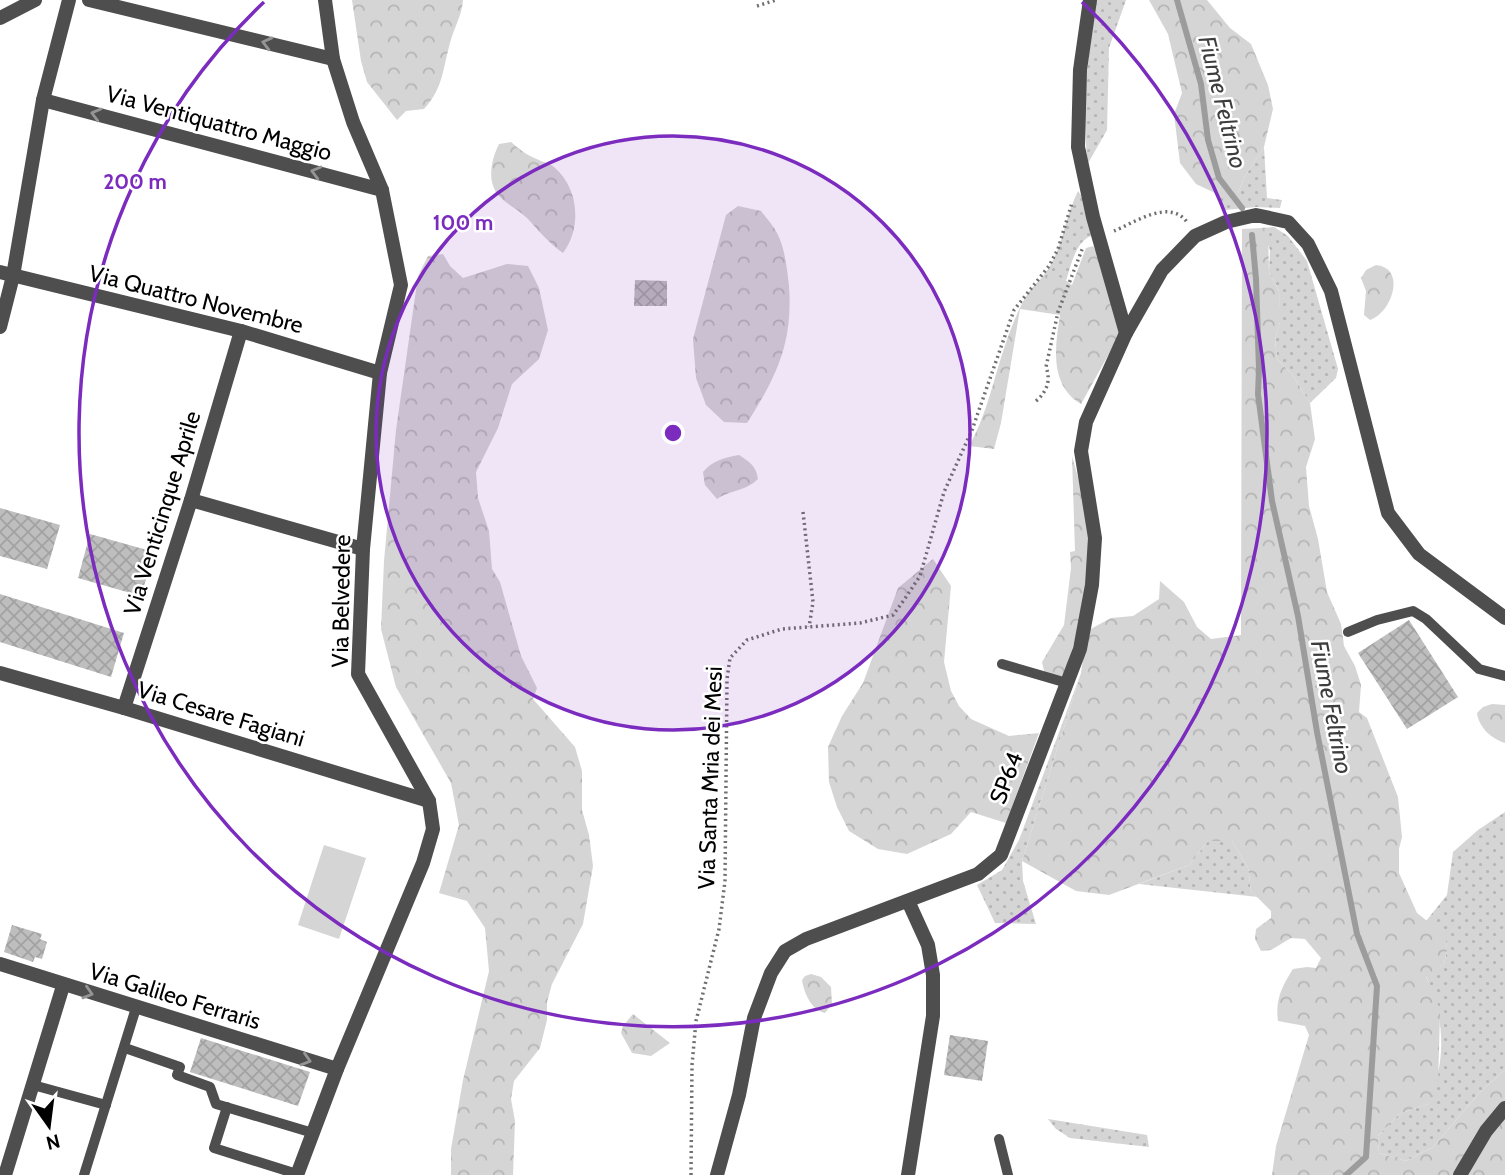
<svg xmlns="http://www.w3.org/2000/svg" width="1505" height="1175" font-family="Cabin,sans-serif">
<style>
.grass{fill:url(#grass-dots)}
.forest{fill:url(#forest-crowns)}
.park{fill:#d5d5d5}
.lines{fill:none;stroke-linecap:round;stroke-linejoin:round}
.stream{stroke:#9c9c9c;stroke-width:6}
.building{fill:url(#building-cross-hatch)}
.path{stroke:#707070;stroke-width:3.5;stroke-dasharray:2 3.5;stroke-linecap:butt}
.service{stroke:#4e4e4e;stroke-width:10}
.minor{stroke:#4e4e4e;stroke-width:14}
.tertiary{stroke:#4e4e4e;stroke-width:14}
.oneway{stroke:#959595}
.ring{fill:none;stroke:#7b2cbf;stroke-width:3.5}
.labels{text-anchor:middle;dominant-baseline:central;stroke-width:5;stroke-linejoin:round;paint-order:stroke}
.street-label{font-size:23px;fill:#000;stroke:#fff}
.water-label{font-size:24px;font-style:italic;fill:#3d3d3d;stroke:#fff}
.centre{fill:#7b2cbf;stroke:#fff;stroke-width:3.5}
.ring-label{font-size:21px;text-anchor:middle;font-weight:bold;fill:#7b2cbf;stroke:#fff;stroke-width:5;stroke-linejoin:round;paint-order:stroke}
</style>
<defs>
<pattern id="grass-dots" width="8" height="8" patternUnits="userSpaceOnUse" patternTransform="scale(1.75)"><rect width="8" height="8" fill="#d5d5d5"/><path d="M2 2h.1M6 6h.1" fill="none" stroke="#b5b5b5" stroke-width="1.8" stroke-linecap="round"/></pattern>
<pattern id="forest-crowns" width="20" height="18" patternUnits="userSpaceOnUse" patternTransform="scale(1.75)"><rect width="20" height="18" fill="#d5d5d5"/><path d="M2 6a3 3 0 1 1 6 0M12 15a3 3 0 1 1 6 0" fill="none" stroke="#b5b5b5"/></pattern>
<pattern id="building-cross-hatch" width="8" height="8" patternUnits="userSpaceOnUse" patternTransform="scale(1.75)"><rect width="8" height="8" fill="#bebebe"/><path d="M0 0l8 8M0 8l8-8" fill="none" stroke="#a2a2a2"/></pattern>
</defs>
<rect width="100%" height="100%" fill="#fff"/>
<g class="grass">
<polygon points="1096,0 1126,0 1109,48 1107,130 1087,165 1084,96"/>
<polygon points="1264,147 1267,198 1282,200 1280,208 1256,207 1225,210 1215,193 1238,193 1245,176"/>
<path d="M1078 191 1083 198 1094 235C1076 239 1071 265 1066 281 1058 275 1046 276 1039 281 1064 253 1062 223 1078 191Z"/>
<polygon points="1274,227 1288,236 1307,261 1338,369 1336,378 1310,403 1292,374 1277,359 1275,340 1280,322 1279,291 1269,272 1270,250 1261,228"/>
<polygon points="1081,673 1022,861 1023,881 1036,924 995,923 977,885 1002,870 1019,840"/>
<path d="M1505 812V1070L1481 1091 1433 1147 1406 1161 1379 1153 1378 1136 1399 1114 1428 1104C1432 1090 1438 1076 1440 1062 1444 1032 1438 1003 1426 976L1444 964 1447 950 1445 936 1426 921 1447 895 1453 852 1478 830Z"/>
<polygon points="1208,841 1232,841 1248,868 1251,891 1258,897 1139,884 1189,865"/>
<polygon points="1048,1119 1147,1135 1149,1147 1070,1138 1056,1129"/>
</g>
<g class="forest">
<path d="M352 0H463C462 15 454 28 450 43 443 68 443 89 424 109L406 111 397 120 367 82 361 61Z"/>
<polygon points="1149,0 1207,0 1230,28 1251,44 1268,85 1273,109 1264,147 1245,176 1238,193 1215,193 1196,184 1180,163 1174,114 1182,93 1168,34"/>
<path d="M511 142C519 149 528 156 539 160 544 163 550 163 554 167 579 188 582 228 563 253 549 243 539 231 527 218 519 210 508 205 500 197 486 183 491 160 499 144Z"/>
<path d="M738 206 761 211C766 218 773 225 777 233 785 248 787 269 789 286 793 342 777 376 747 423L724 422 706 405 696 378 693 339 726 215Z"/>
<path d="M1261 228 1268 232 1269 272 1279 291 1280 309V322L1275 340 1277 359 1292 374 1310 403 1315 439 1306 467 1309 506 1318 539 1327 592 1341 624 1344 646 1355 666 1361 685 1359 712 1367 718 1398 797 1402 837 1399 849V873L1417 913 1446 936 1447 950 1444 964 1426 977 1436 997 1440 1014 1438 1086 1428 1104 1399 1114 1378 1136 1379 1153 1406 1161 1433 1147 1481 1091 1505 1070V1175H1272L1276 1146 1309 1035 1305 1026 1278 1021C1275 1000 1282 986 1293 969L1307 967 1316 968 1321 958 1305 939 1291 938 1271 950 1261 951 1255 939 1256 929 1271 918V911L1251 891 1248 868 1232 841H1208L1189 865 1109 895 1076 891 1022 861 1081 673 1087 631 1111 618 1133 616 1159 599 1160 581 1184 602 1197 627 1211 639 1241 635 1242 229Z"/>
<path d="M1093 246 1097 253 1120 334 1081 404C1049 385 1055 346 1060 315L1020 309 1001 423 994 449 969 446C977 432 983 416 988 401 998 372 1017 285 1048 276 1057 274 1065 280 1072 285L1086 248Z"/>
<polygon points="443,254 450,266 463,278 507,264 528,266 539,288 548,330 539,359 512,384 498,428 476,472 478,498 489,531 492,569 500,582 521,656 537,688 533,699 575,747 582,771 582,810 589,835 593,866 583,924 552,984 547,1002 547,1020 540,1048 514,1081 511,1099 515,1121 513,1175 451,1175 451,1149 463,1080 489,971 485,928 467,901 439,893 459,825 451,783 396,687 381,629 384,561 396,430 418,276 428,256"/>
<path d="M1376 265C1407 268 1392 313 1370 320L1364 315 1366 291 1361 278 1366 270Z"/>
<path d="M739 455C750 462 756 466 758 479 746 491 730 490 717 499L705 485 703 472C713 460 724 458 739 455Z"/>
<polygon points="1072,456 1087,510 1093,581 1064,676 1057,678 1044,671 1042,662 1064,625 1071,568 1070,552 1075,551"/>
<polygon points="933,559 951,586 944,662 951,691 959,706 971,719 1009,736 1039,733 1006,823 971,812 951,834 907,854 878,849 849,831 837,807 829,782 828,747 842,716 863,683 898,588"/>
<path d="M1492 704 1505 705V743C1492 739 1479 728 1477 713L1483 707Z"/>
<path d="M811 974 821 977 831 987 832 1004 825 1013C811 1010 804 993 802 980L805 976Z"/>
<polygon points="633,1014 670,1043 651,1056 632,1053 621,1033 623,1026"/>
</g>
<polygon class="park" points="324,845 366,858 339,939 298,925"/>
<g class="lines">
<g class="stream">
<polyline points="1177,0 1201,84 1208,140 1219,178 1242,208"/>
<polyline points="1252,235 1256,279 1259,369 1258,394 1272,501 1298,616 1317,732 1357,934 1377,986 1366,1157 1346,1175"/>
</g>
</g>
<g class="building">
<polygon points="635,280 667,281 667,306 634,306"/>
<polygon points="0,508 60,525 47,569 0,556"/>
<polygon points="90,534 154,552 141,596 78,578"/>
<polygon points="0,594 124,633 111,677 0,642"/>
<polygon points="1409,620 1458,697 1407,729 1358,653"/>
<polygon points="12,925 42,934 40,939 47,942 42,959 35,957 33,962 4,952"/>
<polygon points="950,1035 988,1041 982,1081 944,1075"/>
<polygon points="201,1038 310,1072 298,1106 190,1072"/>
</g>
<g class="lines">
<g class="path">
<polyline points="757,6 776,0"/>
<path d="M1114 231C1134 223 1169 198 1187 222"/>
<path d="M1036 401C1047 392 1051 380 1046 367L1058 312 1083 247"/>
<polyline points="803,512 813,602 809,627"/>
<polyline points="691,1175 692,1065 696,1021 719,929 725,881 727,679 730,658 747,640 782,629 860,623 893,615 904,600 920,576 944,492 972,430 1014,310 1049,266 1058,249 1072,203"/>
</g>
<g class="service">
<polyline points="1348,632 1377,620 1413,611 1426,619 1479,669 1505,676"/>
<polyline points="1002,664 1067,683"/>
<polyline points="125,1048 180,1067 177,1075 210,1087 216,1104 313,1133"/>
<polyline points="33,1085 106,1105"/>
<polyline points="227,1107 214,1148 297,1174"/>
<polyline points="999,1139 1008,1175"/>
<polyline points="84,1175 136,1008"/>
</g>
<g class="minor">
<polyline points="89,0 333,59"/>
<polyline points="1090,0 1080,70 1078,147 1093,217 1126,333"/>
<polyline points="0,18 35,0"/>
<polyline points="43,100 382,190"/>
<polyline points="0,272 241,331 380,373"/>
<polyline points="0,327 13,276 43,100 69,0"/>
<polyline points="191,500 363,549"/>
<polyline points="0,673 124,708 429,801"/>
<polyline points="124,708 191,500 241,331"/>
<polyline points="908,901 928,945 933,975 933,1016 908,1175"/>
<polyline points="0,964 337,1069"/>
<polyline points="5,1175 63,986"/>
<polyline points="297,1175 337,1069 423,863 433,829 429,801 358,674 363,549 380,373 401,285 382,190 353,122 333,59 325,0"/>
<polyline points="1460,1175 1486,1131 1505,1108"/>
</g>
<polyline class="tertiary" points="717,1175 739,1095 754,1018 771,973 785,951 806,939 978,874 1001,855 1080,649 1092,585 1095,538 1081,451 1086,422 1126,333 1162,270 1195,236 1226,222 1256,215 1288,222 1308,244 1331,291 1388,513 1419,554 1505,618"/>
</g>
<defs><path id="oneway-chevron" d="M-2-3.5L2.5 0L-2 3.5" fill="none" stroke-width="1.6" stroke-linecap="round" stroke-linejoin="round" transform="scale(1.75)"/></defs>
<g class="oneway">
<use href="#oneway-chevron" transform="translate(267 43) rotate(-166)"/>
<use href="#oneway-chevron" transform="translate(96 114) rotate(-165)"/>
<use href="#oneway-chevron" transform="translate(316 172) rotate(-165)"/>
<use href="#oneway-chevron" transform="translate(88 993) rotate(17)"/>
<use href="#oneway-chevron" transform="translate(306 1060) rotate(17)"/>
</g>
<circle cx="673" cy="433" r="297" fill="#7b2cbf" fill-opacity=".12"/>
<g class="ring">
<circle cx="673" cy="433" r="297"/>
<path d="M1082 2A594 594 0 1 1 264 2"/>
</g>
<g class="labels">
<g class="street-label">
<text transform="translate(219 123) rotate(15)">Via Ventiquattro Maggio</text>
<text transform="translate(196 299) rotate(14)">Via Quattro Novembre</text>
<text transform="translate(162 513) rotate(-73)">Via Venticinque Aprile</text>
<text transform="translate(341 601) rotate(-89)">Via Belvedere</text>
<text transform="translate(221 714) rotate(17)">Via Cesare Fagiani</text>
<text transform="translate(710 778) rotate(-88)">Via Santa Mria dei Mesi</text>
<text transform="translate(1006 778) rotate(-69)">SP64</text>
<text transform="translate(175 996) rotate(17)">Via Galileo Ferraris</text>
</g>
<g class="water-label">
<text transform="translate(1223 102) rotate(76)">Fiume Feltrino</text>
<text transform="translate(1332 707) rotate(79)">Fiume Feltrino</text>
</g>
</g>
<circle cx="673" cy="433" r="10" class="centre"/>
<g class="ring-label">
<text x="135" y="189">200 m</text>
<text x="463" y="230">100 m</text>
</g>
<g transform="translate(49 1126) rotate(166)" stroke="#ffffff" stroke-width="5" paint-order="stroke">
<path d="M0-5L12 26L0 18L-12 26Z" fill="#000000"/>
<text y="-10" font-size="19" font-weight="bold" text-anchor="middle" fill="#000000">N</text>
</g>
</svg>
